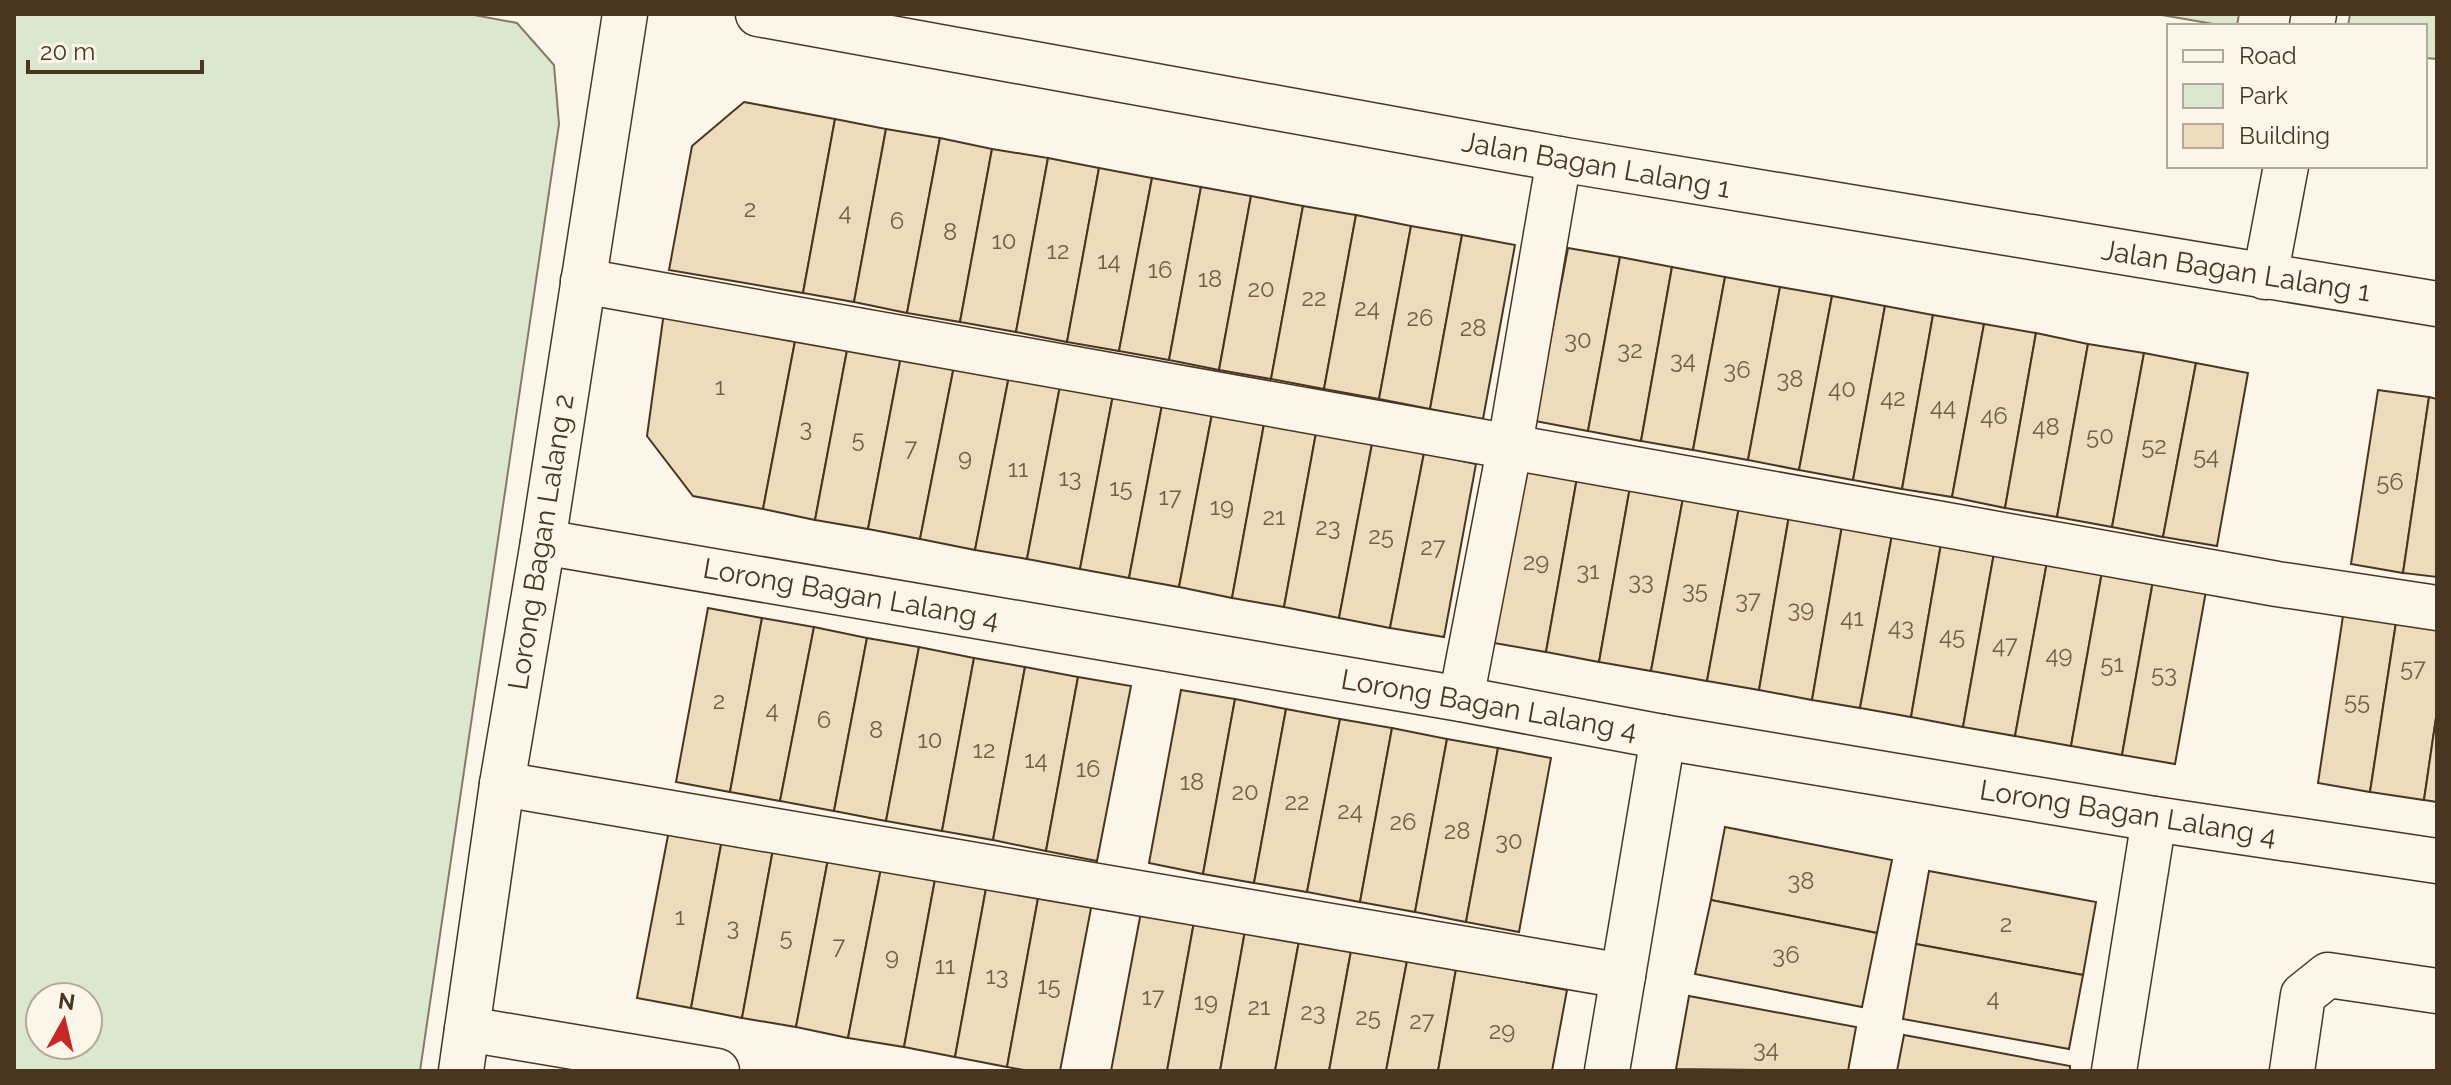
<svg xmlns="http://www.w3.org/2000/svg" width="2451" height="1085" font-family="Raleway,sans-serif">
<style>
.green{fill:#dce7d0;stroke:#887966;stroke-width:2;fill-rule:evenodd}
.building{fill:#ecdcbc;stroke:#4a3520;stroke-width:2}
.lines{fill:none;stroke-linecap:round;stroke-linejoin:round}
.minor-casing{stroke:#4a3520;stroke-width:47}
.major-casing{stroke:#4a3520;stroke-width:47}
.minor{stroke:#fbf6e9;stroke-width:44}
.major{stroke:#fbf6e9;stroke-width:44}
.labels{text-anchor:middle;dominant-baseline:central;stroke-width:6;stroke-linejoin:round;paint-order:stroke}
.number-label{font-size:24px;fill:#725f47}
.street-label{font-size:28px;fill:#4a3520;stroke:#fbf6e9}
</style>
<rect width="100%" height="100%" fill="#fbf6e9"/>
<g class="green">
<path d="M14 14H469L517 23 554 65 559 124 420 1071H14ZM88 997V1045H40V997Z"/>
<polygon points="2156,14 2239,14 2237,26 2225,26"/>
<polygon points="2350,14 2437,14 2437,59 2425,58 2425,26 2348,26"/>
</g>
<g class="building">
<polygon points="744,102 835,119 803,293 669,270 692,146"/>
<polygon points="835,119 886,129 854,302 803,293"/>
<polygon points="886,129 940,138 907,313 854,302"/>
<polygon points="940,138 992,149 960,322 907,313"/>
<polygon points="992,149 1048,158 1016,332 960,322"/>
<polygon points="1048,158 1099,168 1067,342 1016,332"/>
<polygon points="1099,168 1152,178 1119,351 1067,342"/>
<polygon points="1152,178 1201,187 1169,360 1119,351"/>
<polygon points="1201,187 1251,196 1219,370 1169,360"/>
<polygon points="1251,196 1303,206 1271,379 1219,370"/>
<polygon points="1303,206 1356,215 1324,389 1271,379"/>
<polygon points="1356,215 1411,226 1379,399 1324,389"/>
<polygon points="1411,226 1462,235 1430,409 1379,399"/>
<polygon points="1462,235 1515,245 1483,419 1430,409"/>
<polygon points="1568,248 1620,257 1588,431 1535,421"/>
<polygon points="1620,257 1672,267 1641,441 1588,431"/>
<polygon points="1672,267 1725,277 1693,450 1641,441"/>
<polygon points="1725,277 1780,287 1748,460 1693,450"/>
<polygon points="1780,287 1832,296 1799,470 1748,460"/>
<polygon points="1832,296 1885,306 1853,480 1799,470"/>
<polygon points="1885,306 1933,315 1902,489 1853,480"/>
<polygon points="664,312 796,336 763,509 693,496 647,436"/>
<polygon points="1933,315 1984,324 1952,497 1902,489"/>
<polygon points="1984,324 2036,333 2005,508 1952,497"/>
<polygon points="2036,333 2088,344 2057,517 2005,508"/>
<polygon points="796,336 848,345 815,520 763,509"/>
<polygon points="2088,344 2144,353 2112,527 2057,517"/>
<polygon points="848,345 901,356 868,529 815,520"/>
<polygon points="2144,353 2196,363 2163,537 2112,527"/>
<polygon points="901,356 954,366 920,539 868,529"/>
<polygon points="2196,363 2248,373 2217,546 2163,537"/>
<polygon points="954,366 1009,376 975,550 920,539"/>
<polygon points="1009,376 1060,386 1027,559 975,550"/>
<polygon points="1060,386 1113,395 1080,569 1027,559"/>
<polygon points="2378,390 2429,397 2403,573 2351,564"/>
<polygon points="1113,395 1162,405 1129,578 1080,569"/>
<polygon points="2429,397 2437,399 2437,577 2403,573"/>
<polygon points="1162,405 1212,414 1179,587 1129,578"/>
<polygon points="1212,414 1264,424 1232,598 1179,587"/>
<polygon points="1264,424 1316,433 1284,607 1232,598"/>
<polygon points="1316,433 1372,444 1339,618 1284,607"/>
<polygon points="1372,444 1424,453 1390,628 1339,618"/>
<polygon points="1424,453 1476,464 1444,637 1390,628"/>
<polygon points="1525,469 1577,478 1546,652 1494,643"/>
<polygon points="1577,478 1630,487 1599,662 1546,652"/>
<polygon points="1630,487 1683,498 1651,671 1599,662"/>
<polygon points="1683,498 1739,507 1707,681 1651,671"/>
<polygon points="1739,507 1789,516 1759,690 1707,681"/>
<polygon points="1789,516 1842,526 1812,700 1759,690"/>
<polygon points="1842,526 1892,535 1860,708 1812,700"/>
<polygon points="1892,535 1941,544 1911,717 1860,708"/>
<polygon points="1941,544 1994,553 1963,727 1911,717"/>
<polygon points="1994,553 2047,562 2015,736 1963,727"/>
<polygon points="2047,562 2102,572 2071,746 2015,736"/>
<polygon points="2102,572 2153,581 2122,755 2071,746"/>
<polygon points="2153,581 2206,591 2175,764 2122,755"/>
<polygon points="708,608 762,618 730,792 676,782"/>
<polygon points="2344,609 2397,616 2370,792 2318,783"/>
<polygon points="2397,616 2437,623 2437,711 2424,800 2370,792"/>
<polygon points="762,618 814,627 780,801 730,792"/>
<polygon points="814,627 867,638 834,811 780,801"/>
<polygon points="867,638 919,647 886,821 834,811"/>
<polygon points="919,647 974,658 942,831 886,821"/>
<polygon points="974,658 1025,667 993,840 942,831"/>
<polygon points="1025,667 1078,677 1046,851 993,840"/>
<polygon points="1078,677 1131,686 1097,861 1046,851"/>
<polygon points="1181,690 1235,699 1203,874 1149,863"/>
<polygon points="1235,699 1286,709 1254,883 1203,874"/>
<polygon points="1286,709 1340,719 1307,892 1254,883"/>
<polygon points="2437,711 2437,802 2424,800"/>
<polygon points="1340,719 1392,728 1360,902 1307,892"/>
<polygon points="1392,728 1447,739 1415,912 1360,902"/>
<polygon points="1447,739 1498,748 1466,922 1415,912"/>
<polygon points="1498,748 1551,758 1519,932 1466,922"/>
<polygon points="670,825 723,834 691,1008 637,998"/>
<polygon points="1725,827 1892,860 1877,933 1711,900"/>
<polygon points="723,834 774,844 742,1018 691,1008"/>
<polygon points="774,844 829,854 796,1027 742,1018"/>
<polygon points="829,854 882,863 848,1038 796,1027"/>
<polygon points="882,863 936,874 904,1047 848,1038"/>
<polygon points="1929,871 2096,902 2083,975 1916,944"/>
<polygon points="936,874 987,883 955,1057 904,1047"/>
<polygon points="987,883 1039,893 1007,1067 955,1057"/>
<polygon points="1039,893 1092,903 1060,1071 1029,1071 1007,1067"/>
<polygon points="1711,900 1877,933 1862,1007 1695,974"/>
<polygon points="1141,912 1194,922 1167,1071 1111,1071"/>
<polygon points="1194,922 1245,931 1220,1071 1167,1071"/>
<polygon points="1245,931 1299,941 1275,1071 1220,1071"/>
<polygon points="1299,941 1351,951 1329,1071 1275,1071"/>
<polygon points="1916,944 2083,975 2069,1049 1903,1019"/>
<polygon points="1351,951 1407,961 1386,1071 1329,1071"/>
<polygon points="1407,961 1456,969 1438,1071 1386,1071"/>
<polygon points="1456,969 1567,990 1552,1071 1438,1071"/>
<polygon points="1689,996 1856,1027 1848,1071 1676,1069"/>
<polygon points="1904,1035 2070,1066 2070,1071 1897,1071"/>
</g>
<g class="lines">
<g class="minor-casing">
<g id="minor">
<polyline points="2312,26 2314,14"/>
<polyline points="2265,277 2286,166"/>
<polyline points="583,281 2277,584 2437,608"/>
<polyline points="543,542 1461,699 1663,737 2154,819 2437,861"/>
<polyline points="1461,699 1510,445 1559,159"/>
<polyline points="502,784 1623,976"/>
<polyline points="467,1029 717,1071"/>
<polyline points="461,1071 502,784 543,542 625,14"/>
<polyline points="1607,1071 1663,737"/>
<polyline points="2114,1071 2154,819"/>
<polyline points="2292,1071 2303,995 2328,975 2437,991"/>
</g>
</g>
<g class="major-casing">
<polyline id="major" points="758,14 1559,159 2437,304"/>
</g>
<use href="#minor" class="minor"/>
<use href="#major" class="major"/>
</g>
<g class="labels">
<g class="number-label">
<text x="750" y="208">2</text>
<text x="845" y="211">4</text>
<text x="897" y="220">6</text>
<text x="950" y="231">8</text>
<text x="1004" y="240">10</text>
<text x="1058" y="250">12</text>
<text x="1109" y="260">14</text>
<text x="1160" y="269">16</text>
<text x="1210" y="278">18</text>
<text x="1261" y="288">20</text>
<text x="1314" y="297">22</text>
<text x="1367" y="307">24</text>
<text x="1420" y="317">26</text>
<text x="1473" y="327">28</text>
<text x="1578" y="339">30</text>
<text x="1630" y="349">32</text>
<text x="1683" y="359">34</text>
<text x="1737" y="369">36</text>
<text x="1790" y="378">38</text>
<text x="720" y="386">1</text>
<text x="1842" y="388">40</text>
<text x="1893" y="397">42</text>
<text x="1943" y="406">44</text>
<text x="1994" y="415">46</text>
<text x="2046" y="426">48</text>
<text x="806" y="427">3</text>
<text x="2100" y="435">50</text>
<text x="858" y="438">5</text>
<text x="2154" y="445">52</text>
<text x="911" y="447">7</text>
<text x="2206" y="455">54</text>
<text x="965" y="457">9</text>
<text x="1018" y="468">11</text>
<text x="1070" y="477">13</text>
<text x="2390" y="481">56</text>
<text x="1121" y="487">15</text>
<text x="1170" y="496">17</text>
<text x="1222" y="506">19</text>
<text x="1274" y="516">21</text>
<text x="1328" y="526">23</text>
<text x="1381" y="535">25</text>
<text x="1433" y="546">27</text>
<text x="1536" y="561">29</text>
<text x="1588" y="570">31</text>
<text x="1641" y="580">33</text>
<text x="1695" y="589">35</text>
<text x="1748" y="599">37</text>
<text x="1801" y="608">39</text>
<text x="1852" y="617">41</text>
<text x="1901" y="626">43</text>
<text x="1952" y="635">45</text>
<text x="2005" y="644">47</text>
<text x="2059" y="654">49</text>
<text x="2112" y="663">51</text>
<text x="2413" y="667">57</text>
<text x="2164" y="673">53</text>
<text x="719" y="700">2</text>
<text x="2357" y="700">55</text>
<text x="772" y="709">4</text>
<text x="824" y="719">6</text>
<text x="876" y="729">8</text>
<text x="930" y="739">10</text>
<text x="984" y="749">12</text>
<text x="1036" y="759">14</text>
<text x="1088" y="768">16</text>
<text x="1192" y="781">18</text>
<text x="1245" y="791">20</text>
<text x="1297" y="801">22</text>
<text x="1350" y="810">24</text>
<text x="1403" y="821">26</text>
<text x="1457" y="830">28</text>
<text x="1509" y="840">30</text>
<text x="1801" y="880">38</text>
<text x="680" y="916">1</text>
<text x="2006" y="923">2</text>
<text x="733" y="926">3</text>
<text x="786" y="936">5</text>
<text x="839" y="945">7</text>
<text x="1786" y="954">36</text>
<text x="892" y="956">9</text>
<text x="945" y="965">11</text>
<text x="997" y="975">13</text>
<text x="1049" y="985">15</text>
<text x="1153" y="996">17</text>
<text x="1993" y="997">4</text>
<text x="1206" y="1001">19</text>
<text x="1259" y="1006">21</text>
<text x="1313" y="1011">23</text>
<text x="1368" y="1016">25</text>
<text x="1422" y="1020">27</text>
<text x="1502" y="1030">29</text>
<text x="1766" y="1048">34</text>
</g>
<g class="street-label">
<text transform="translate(1596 165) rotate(10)">Jalan Bagan Lalang 1</text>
<text transform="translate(2236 271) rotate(9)">Jalan Bagan Lalang 1</text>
<text transform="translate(541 542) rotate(-81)">Lorong Bagan Lalang 2</text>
<text transform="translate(851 594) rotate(10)">Lorong Bagan Lalang 4</text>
<text transform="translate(1489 705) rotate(10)">Lorong Bagan Lalang 4</text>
<text transform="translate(2128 813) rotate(9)">Lorong Bagan Lalang 4</text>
</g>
</g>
<rect width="2451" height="1085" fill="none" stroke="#4a3520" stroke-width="32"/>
<rect x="2167" y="24" width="260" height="144" fill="#fbf6e9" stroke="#b4a999" stroke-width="2"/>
<rect x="2183" y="50" width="40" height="12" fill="#fbf6e9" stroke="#b4a999" stroke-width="2"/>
<text x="2239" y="64" font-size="24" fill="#4a3520">Road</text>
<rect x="2183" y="84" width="40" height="24" fill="#dce7d0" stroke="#b4a999" stroke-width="2"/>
<text x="2239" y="104" font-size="24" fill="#4a3520">Park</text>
<rect x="2183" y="124" width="40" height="24" fill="#ecdcbc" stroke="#b4a999" stroke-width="2"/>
<text x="2239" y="144" font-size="24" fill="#4a3520">Building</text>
<g transform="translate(64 1021) rotate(8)"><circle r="38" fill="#fbf6e9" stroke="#b4a999" stroke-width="2"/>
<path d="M0-6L14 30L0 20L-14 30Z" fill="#c62828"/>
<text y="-12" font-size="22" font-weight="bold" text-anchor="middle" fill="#4a3520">N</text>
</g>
<path d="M28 60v12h174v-12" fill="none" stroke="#4a3520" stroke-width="4"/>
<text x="40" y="60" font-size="24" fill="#4a3520" stroke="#fbf6e9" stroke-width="6" paint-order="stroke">20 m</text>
</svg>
